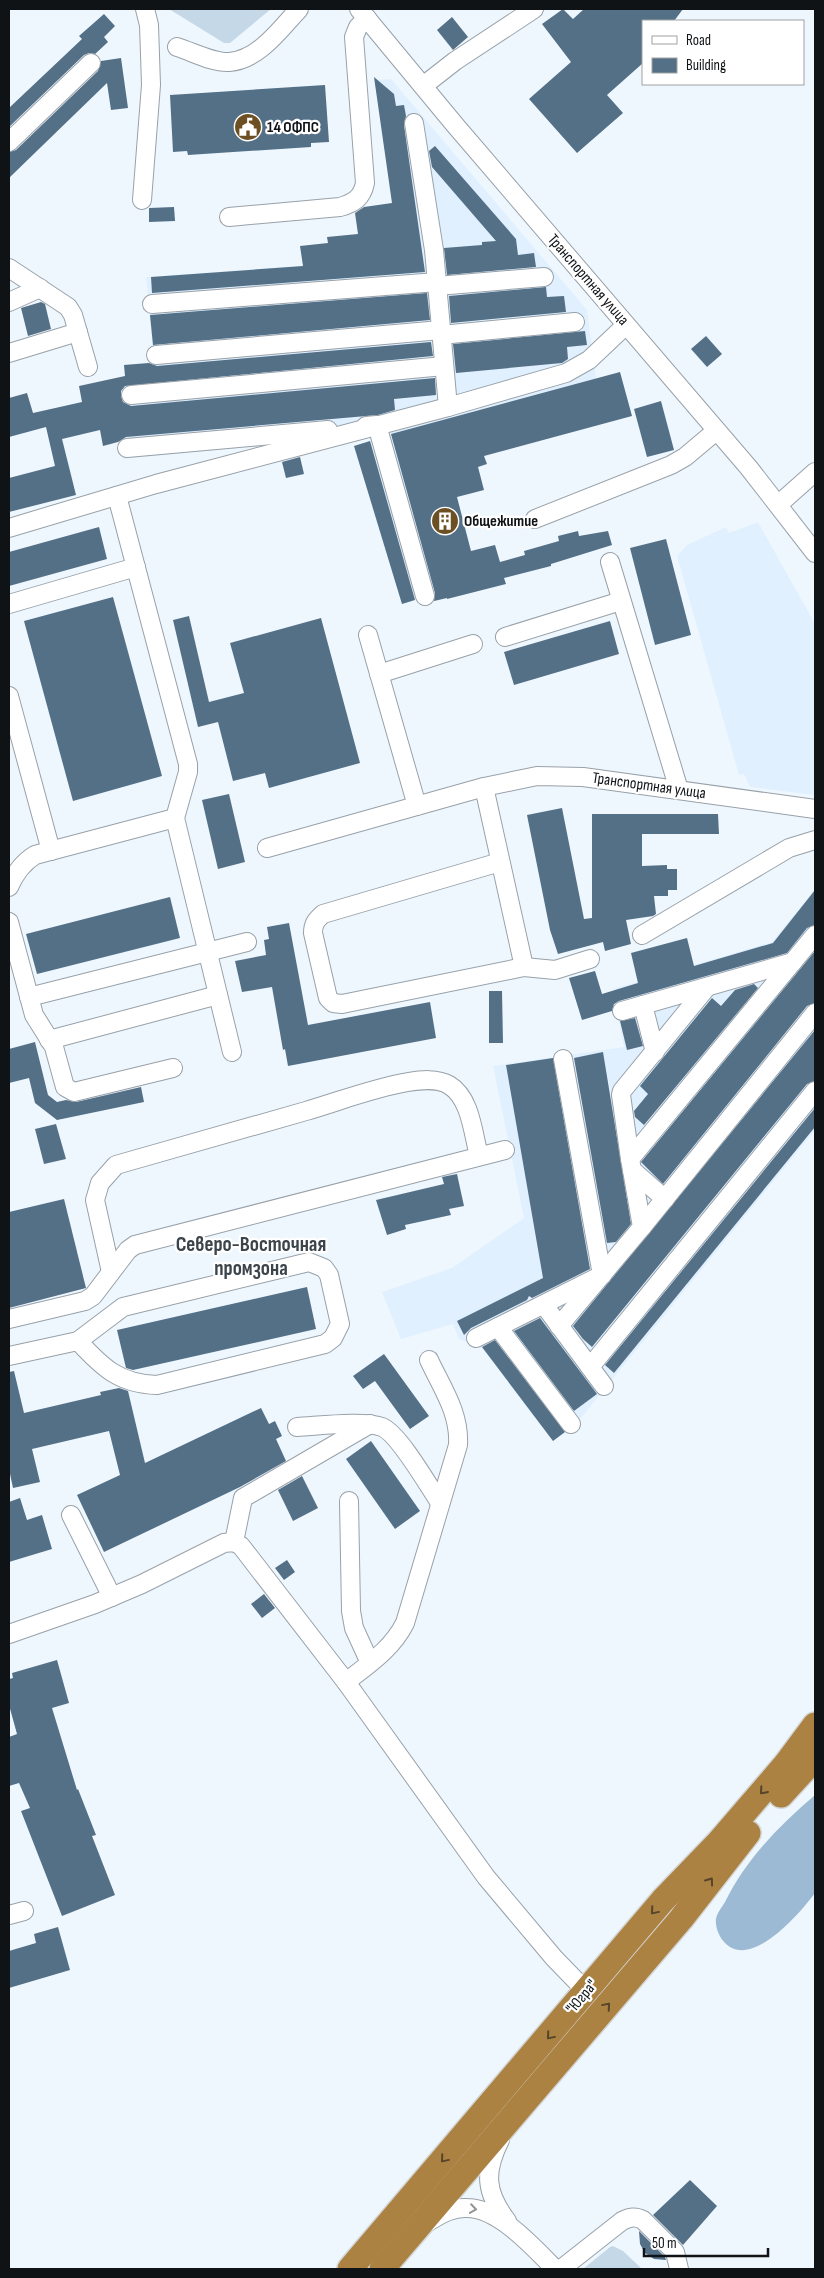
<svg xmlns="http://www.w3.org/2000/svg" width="824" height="2278" font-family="'Sofia Sans Condensed',sans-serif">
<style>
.built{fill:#e0f0fe}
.green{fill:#c5d8e8}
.forest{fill:#9cbad4}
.building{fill:#547087}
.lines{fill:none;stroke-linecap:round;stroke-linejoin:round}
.minor-casing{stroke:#98a1a9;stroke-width:20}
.highway-casing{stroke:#d4d5d5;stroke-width:28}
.minor{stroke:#fff;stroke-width:18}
.highway{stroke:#ab8242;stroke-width:25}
.oneway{stroke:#56452a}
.oneway2{stroke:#939596}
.labels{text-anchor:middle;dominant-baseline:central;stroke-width:4.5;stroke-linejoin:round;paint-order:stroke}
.poi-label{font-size:16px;font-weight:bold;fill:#101316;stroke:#fff;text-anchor:start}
.street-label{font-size:16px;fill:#101316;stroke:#fff}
.district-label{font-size:21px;font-weight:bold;fill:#3c444b;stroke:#fff}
</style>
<rect width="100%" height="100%" fill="#eff7fe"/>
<g class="built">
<polygon points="391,79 587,310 596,379 402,431 447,598 430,602 419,598 402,604 354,446 370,441 370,437 302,455 301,452 278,444 123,459 114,411 128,407 124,365 154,362 146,277 400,259 375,80"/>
<polygon points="758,522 815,624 815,795 750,787 744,774 739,775 677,556 687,545 726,527 729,533"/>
<polygon points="815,889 815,1130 568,1434 565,1432 553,1441 482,1348 459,1339 453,1324 401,1339 382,1292 452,1268 524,1218 493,1066 624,1047 613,989 772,942"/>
</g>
<g class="green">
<polygon points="169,9 271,9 230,43 224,43"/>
<polygon points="613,2246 623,2251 642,2269 583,2269 610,2247"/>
</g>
<path class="forest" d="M815 1795V1893C800 1913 752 1970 725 1943 719 1937 715 1927 716 1919 717 1913 722 1907 725 1902 746 1859 779 1826 815 1795Z"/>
<g class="building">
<polygon points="563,9 573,19 584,9 683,9 674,21 643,21 643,63 607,95 623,113 577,153 529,99 571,62 542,24"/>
<polygon points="104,14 115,26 104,37 108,42 95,54 89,53 84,55 9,127 9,108 82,39 79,36"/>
<polygon points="452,17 468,37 453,50 437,30"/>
<polygon points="121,58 128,108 111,110 107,83 9,178 9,152 16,150 98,71 101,61"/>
<polygon points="374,77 394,94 396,106 404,105 406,116 404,125 425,272 152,293 151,277 303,266 300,246 328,243 327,237 358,234 355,213 364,207 392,203"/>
<polygon points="325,85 329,142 311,143 311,147 188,155 187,151 173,152 170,95"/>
<polygon points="435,146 516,239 518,255 534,253 536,267 447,275 444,248 482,245 482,242 496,241 432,167 429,151"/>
<polygon points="174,207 175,221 149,222 149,208"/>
<polygon points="546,287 547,297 564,296 566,312 451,323 449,296"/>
<polygon points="427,293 430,320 153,345 150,315"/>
<polygon points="41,302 45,304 51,329 28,336 21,308"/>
<polygon points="585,331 587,345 567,347 568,359 562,363 456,373 453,344"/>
<polygon points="706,336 722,354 707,367 691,349"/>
<polygon points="431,342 433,356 125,386 121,391 121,396 123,402 131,406 435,378 436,395 394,399 395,410 378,415 126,437 118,442 103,446 100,430 62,439 76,495 9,512 9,478 55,466 46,427 9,437 9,398 27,393 33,413 82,402 79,386 125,376 124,365 149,363 157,366"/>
<polygon points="620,372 632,416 484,456 487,464 478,467 484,490 457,497 471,551 495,545 500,562 525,555 524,551 559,541 558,536 578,531 579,536 608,531 612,545 551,564 551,566 504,578 506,584 447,599 447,598 434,601 435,593 391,434"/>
<polygon points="661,401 674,450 647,457 634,409"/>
<polygon points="370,441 415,600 402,604 354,446"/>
<polygon points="300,457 304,474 286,478 282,462"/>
<polygon points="99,527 107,559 9,586 9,552"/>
<polygon points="666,539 691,635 655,645 630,548"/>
<polygon points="113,597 162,776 73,801 24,621"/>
<polygon points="189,616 209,702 244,693 230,643 321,618 360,763 269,788 265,773 233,781 218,722 198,727 173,620"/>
<polygon points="610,621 619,654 514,685 504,652"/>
<polygon points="229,794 245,862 218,869 202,800"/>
<polygon points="562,808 584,919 592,918 592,814 718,814 719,834 642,834 642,866 667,865 667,869 677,869 677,890 668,890 668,896 654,896 656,914 653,916 626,920 631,944 605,951 603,942 558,954 550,930 527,815"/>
<polygon points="815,890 815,925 807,928 787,953 619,1001 614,1004 612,1011 582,1020 569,978 595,971 602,994 638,983 631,953 687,938 694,966 773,943"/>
<polygon points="170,897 180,938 37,974 26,934"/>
<polygon points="289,923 308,1025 430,1002 436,1038 288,1066 285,1049 283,1050 272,987 242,992 235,961 266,955 264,940 269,939 267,927"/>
<polygon points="815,951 815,1003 807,1006 663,1184 641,1162"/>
<polygon points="754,984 758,988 644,1125 635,1117 634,1111 648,1094 640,1086 712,998 721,1006 735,990"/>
<polygon points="489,991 502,991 503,1043 489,1043"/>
<polygon points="635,1018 643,1046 627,1050 620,1021"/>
<polygon points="815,1030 815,1081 807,1084 592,1347 583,1339 573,1326"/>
<polygon points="35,1042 48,1095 57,1102 66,1100 76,1102 141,1087 144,1102 57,1120 35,1103 29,1078 9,1083 9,1049"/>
<polygon points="603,1052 631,1224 616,1242 607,1243 574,1058"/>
<polygon points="553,1058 590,1269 532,1298 529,1296 527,1300 471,1328 464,1335 457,1321 543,1278 506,1065"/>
<polygon points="815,1108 815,1127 614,1373 605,1365"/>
<polygon points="56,1124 66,1159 44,1164 35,1129"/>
<polygon points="457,1174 464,1206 449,1209 451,1215 405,1225 406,1229 387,1235 376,1200 444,1184 442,1177"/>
<polygon points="64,1199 86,1288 9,1308 9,1212"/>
<polygon points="307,1287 316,1329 133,1370 126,1368 117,1330"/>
<polygon points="540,1318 597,1394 574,1411 514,1331"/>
<polygon points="495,1340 565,1432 553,1441 482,1347"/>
<polygon points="384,1354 429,1416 410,1429 375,1381 363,1389 353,1376"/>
<polygon points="14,1371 24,1413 101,1395 100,1392 119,1388 128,1391 145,1463 261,1408 269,1424 275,1421 282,1436 276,1439 286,1461 240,1487 104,1552 77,1495 120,1475 109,1431 32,1449 40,1482 13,1488 9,1469 9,1372"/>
<polygon points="371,1441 420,1511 395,1529 346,1459"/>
<polygon points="302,1476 318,1508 293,1521 278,1490"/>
<polygon points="20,1498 27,1520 42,1515 52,1549 9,1562 9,1502"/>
<polygon points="287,1560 295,1572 284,1580 275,1568"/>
<polygon points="264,1594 275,1608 262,1618 251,1604"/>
<polygon points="57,1660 69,1703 52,1708 77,1790 78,1789 96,1835 92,1836 115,1895 62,1916 21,1811 30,1808 19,1783 9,1786 9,1737 17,1734 9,1705 9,1679 13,1678 12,1673"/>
<polygon points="58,1927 70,1970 9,1988 9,1951 36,1943 34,1934"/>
<polygon points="690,2180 717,2206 683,2245 653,2215"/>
<polygon points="639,2231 665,2257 666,2260 654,2259 645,2253 640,2244"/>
</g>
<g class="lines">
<g class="minor-casing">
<g id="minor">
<polyline points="359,9 455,125 749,468 815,553"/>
<path d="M177 47C193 52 213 63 229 62 259 60 281 28 299 9"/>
<polyline points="423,86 455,61 534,9"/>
<polyline points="414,123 434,250 448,407"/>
<polyline points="9,142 91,63"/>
<polyline points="142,200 151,85 149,25 145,9"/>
<path d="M229 217 340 207C354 203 362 198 365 183L354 37 358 27 367 18"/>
<polyline points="9,268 68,307 73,315 88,367"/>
<polyline points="437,286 544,277"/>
<polyline points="9,302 40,288"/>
<polyline points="152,304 437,282"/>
<polyline points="441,335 575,322"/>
<polyline points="9,353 78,332"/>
<polyline points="156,355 441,330"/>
<polyline points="131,395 444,366"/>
<polyline points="366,426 377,425 425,596"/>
<polyline points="127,448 328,430"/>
<polyline points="117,496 188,764 188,772 175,818 232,1052"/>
<polyline points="779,504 815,472"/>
<polyline points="535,519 671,465 685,457 716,431"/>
<polyline points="9,528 156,484 448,407 566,373 589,360 626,325"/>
<polyline points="610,562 679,790"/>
<polyline points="9,604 136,567"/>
<polyline points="368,635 417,806"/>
<polyline points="505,637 621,601"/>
<polyline points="379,674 473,644"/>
<polyline points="9,696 51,851"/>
<polyline points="484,787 524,967"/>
<polyline points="267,848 484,787 537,776 583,777 815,809"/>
<path d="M500 862 323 914C316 920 313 924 313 933L328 998 333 1003 342 1004 524 967 555 970 590 959"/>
<path d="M9 887C15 873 22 863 35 855L175 818"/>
<polyline points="9,922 34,1015 54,1047 65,1087 74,1092 173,1068"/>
<polyline points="642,935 789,848 815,840"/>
<polyline points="29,997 247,942"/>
<polyline points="643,1005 655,1052"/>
<polyline points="622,1011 793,962"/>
<polyline points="49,1040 218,995"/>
<polyline points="630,1159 815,935"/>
<polyline points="632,1170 665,1199"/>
<polyline points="642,1227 815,1013"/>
<path d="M111 1272 95 1200 100 1183 116 1165C180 1147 243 1129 306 1111 340 1101 373 1088 408 1082 421 1080 437 1078 449 1085 471 1098 473 1134 479 1156"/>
<polyline points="544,1305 604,1386"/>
<polyline points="9,1319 85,1301 93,1296 128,1250 135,1245 505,1150"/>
<polyline points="559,1326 642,1227 630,1159 621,1095 622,1091 707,987"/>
<polyline points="498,1327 571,1424"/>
<polyline points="476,1338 602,1275 563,1059"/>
<path d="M9 1356 78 1341 123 1307 309 1262 324 1268 329 1275 340 1324 333 1338 325 1344 157 1385C119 1384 102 1367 78 1341"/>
<polyline points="590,1367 815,1091"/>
<path d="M297 1427C318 1426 364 1420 382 1427 399 1434 428 1485 440 1503"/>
<polyline points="349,1501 351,1611 354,1628 370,1663"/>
<polyline points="71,1515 112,1597"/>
<polyline points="234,1542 243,1498 370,1424"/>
<polyline points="9,1634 95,1604 142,1584 224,1543 234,1542 241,1546 346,1682 486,1877 554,1958 587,1992"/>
<path d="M346 1682C369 1664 392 1649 405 1623L458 1445C460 1413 442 1388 429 1360"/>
<polyline points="9,1915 24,1911"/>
<path d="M500 2140C484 2172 485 2192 507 2221"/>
<path d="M428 2222C440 2215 452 2207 467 2208 499 2208 534 2248 555 2269"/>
<path d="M561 2269 622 2221C630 2217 635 2216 643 2220L675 2252 679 2269"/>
</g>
</g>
<g class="highway-casing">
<g id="highway">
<polyline points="781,1795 815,1758"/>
<polyline points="350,2269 663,1900 719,1842 786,1764 815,1725"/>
<polyline points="382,2269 681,1919 748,1833"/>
</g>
</g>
<use href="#minor" class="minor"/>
<use href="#highway" class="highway"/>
</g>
<defs><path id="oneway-chevron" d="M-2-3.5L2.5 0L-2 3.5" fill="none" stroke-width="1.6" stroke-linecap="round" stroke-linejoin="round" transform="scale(1.25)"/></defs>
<g class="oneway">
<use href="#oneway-chevron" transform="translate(763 1791) rotate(131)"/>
<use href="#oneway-chevron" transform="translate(710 1881) rotate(-54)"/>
<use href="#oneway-chevron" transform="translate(654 1911) rotate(130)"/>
<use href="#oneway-chevron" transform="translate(607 2006) rotate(-50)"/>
<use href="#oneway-chevron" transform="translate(550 2036) rotate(130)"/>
<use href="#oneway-chevron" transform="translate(444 2159) rotate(130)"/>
</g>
<use class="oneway2" href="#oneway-chevron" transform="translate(473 2209) rotate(8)"/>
<defs>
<g id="civic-disc" transform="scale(1.4375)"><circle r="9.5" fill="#6c5023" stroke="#fff"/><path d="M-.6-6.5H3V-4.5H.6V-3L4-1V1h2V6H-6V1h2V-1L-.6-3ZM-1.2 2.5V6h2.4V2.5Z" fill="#fff"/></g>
<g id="building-disc" transform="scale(1.4375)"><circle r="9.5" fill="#6c5023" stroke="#fff"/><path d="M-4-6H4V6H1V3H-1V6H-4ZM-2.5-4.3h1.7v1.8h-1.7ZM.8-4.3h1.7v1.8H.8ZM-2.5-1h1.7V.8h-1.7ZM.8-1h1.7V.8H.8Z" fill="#fff"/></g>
</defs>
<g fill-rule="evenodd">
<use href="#civic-disc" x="248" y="127"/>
<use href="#building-disc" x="445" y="521"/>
</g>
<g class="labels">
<g class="poi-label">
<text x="267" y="127">14 ОФПС</text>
<text x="464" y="521">Общежитие</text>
</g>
<g class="street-label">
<text transform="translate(588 280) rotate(49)">Транспортная улица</text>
<text transform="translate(649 786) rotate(8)">Транспортная улица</text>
<text transform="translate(582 1997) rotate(-50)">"Югра"</text>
</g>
<g class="district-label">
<text x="251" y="1244">Северо-Восточная<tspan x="251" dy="24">промзона</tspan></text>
</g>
</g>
<rect width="824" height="2278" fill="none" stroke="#101316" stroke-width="20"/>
<rect x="642" y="20" width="162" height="65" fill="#ffffff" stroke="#9fa1a2"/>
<rect x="652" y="36" width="25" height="8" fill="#ffffff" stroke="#9fa1a2"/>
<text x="686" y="45" font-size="15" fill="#101316">Road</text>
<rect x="652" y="58" width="25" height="15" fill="#547087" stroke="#9fa1a2"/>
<text x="686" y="70" font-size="15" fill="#101316">Building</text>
<path d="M644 2248v8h124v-8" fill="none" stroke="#101316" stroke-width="2.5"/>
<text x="652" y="2248" font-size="15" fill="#101316" stroke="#ffffff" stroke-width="4" paint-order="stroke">50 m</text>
</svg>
